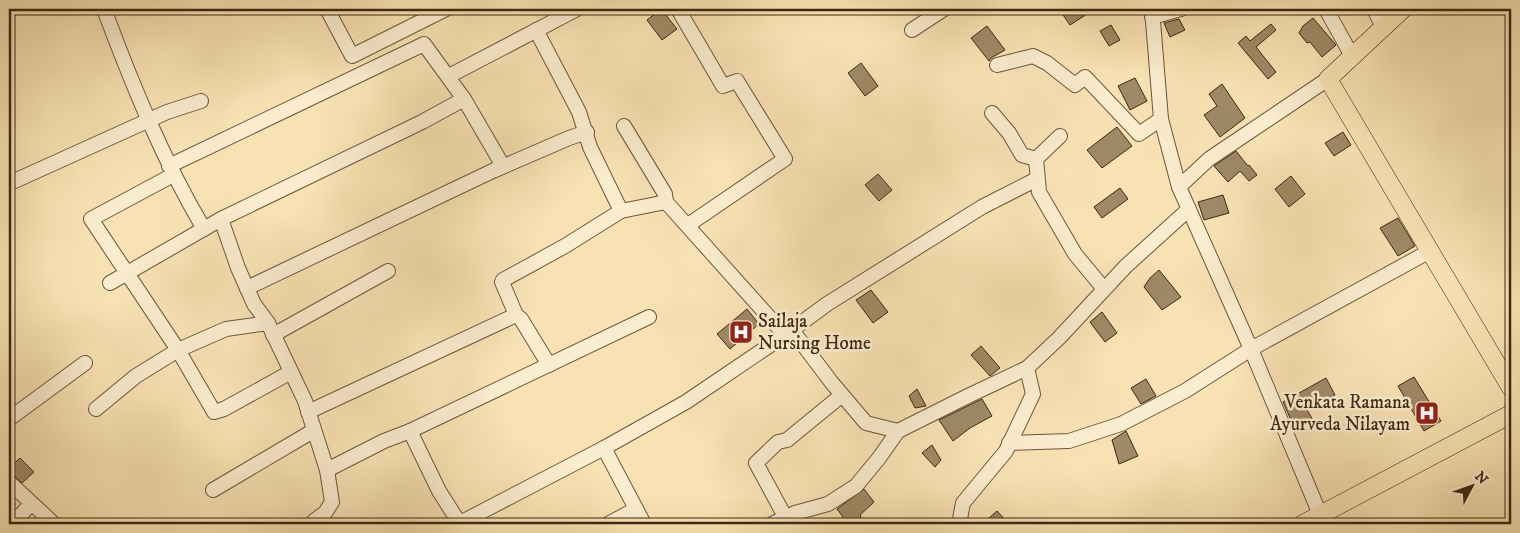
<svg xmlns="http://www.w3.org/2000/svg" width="1520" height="533" font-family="'IM FELL DW Pica',serif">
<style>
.building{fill:#9f8966;stroke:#3e2812}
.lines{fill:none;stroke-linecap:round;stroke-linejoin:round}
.minor-casing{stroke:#6c563a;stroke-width:16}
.major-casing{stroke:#3e2812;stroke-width:19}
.minor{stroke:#faecce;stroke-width:14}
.major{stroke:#f8e2b3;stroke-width:18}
.labels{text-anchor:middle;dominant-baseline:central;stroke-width:5;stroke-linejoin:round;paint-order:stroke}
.poi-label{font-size:19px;fill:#3e2812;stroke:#faecce;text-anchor:start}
</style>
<rect width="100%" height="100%" fill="#f8e2b3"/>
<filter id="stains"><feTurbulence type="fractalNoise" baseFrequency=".004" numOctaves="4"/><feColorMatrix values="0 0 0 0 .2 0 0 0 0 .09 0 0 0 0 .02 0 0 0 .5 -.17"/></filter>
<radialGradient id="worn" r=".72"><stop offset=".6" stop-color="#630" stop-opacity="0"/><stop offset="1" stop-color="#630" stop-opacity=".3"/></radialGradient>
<g class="building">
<polygon points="661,9 677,29 662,40 647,20"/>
<polygon points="1059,9 1095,9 1070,25"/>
<polygon points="1313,18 1336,45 1322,57 1310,42 1307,43 1299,33 1303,26"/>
<polygon points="1179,19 1185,30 1170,37 1164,23"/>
<polygon points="1271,24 1276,30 1256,47 1276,72 1268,79 1238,43 1246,36 1250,41"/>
<polygon points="1111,25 1120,40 1109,46 1100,31"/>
<polygon points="987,26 1005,50 991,58 989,61 971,38"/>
<polygon points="861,63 878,86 865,96 848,73"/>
<polygon points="1135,78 1147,101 1130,110 1118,86"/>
<polygon points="1222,84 1245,118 1220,137 1204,115 1217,106 1209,94"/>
<polygon points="1117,127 1132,146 1102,168 1087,150"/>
<polygon points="1343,132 1351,145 1334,156 1325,143"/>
<polygon points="1236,151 1248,166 1249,165 1257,175 1249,181 1240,171 1228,182 1214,166"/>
<polygon points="878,174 892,190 879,201 865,185"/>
<polygon points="1291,176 1305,194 1289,207 1275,189"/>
<polygon points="1120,188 1128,199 1102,218 1094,207"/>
<polygon points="1223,195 1229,213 1204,220 1198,202"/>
<polygon points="1398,218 1415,246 1398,256 1380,228"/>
<polygon points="1159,270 1181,297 1162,310 1144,287 1150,278"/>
<polygon points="871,290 888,312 873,323 856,300"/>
<polygon points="747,309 759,324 730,349 717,334"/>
<polygon points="1102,312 1117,333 1105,342 1090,322"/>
<polygon points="981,346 1000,368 990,376 971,355"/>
<polygon points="1414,377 1441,421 1424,431 1398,386"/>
<polygon points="1326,378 1335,395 1307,410 1313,420 1295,429 1283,402"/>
<polygon points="1146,379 1156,396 1141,404 1131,388"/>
<polygon points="917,389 926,406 915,408 909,396"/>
<polygon points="982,399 992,416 970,428 953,441 939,420"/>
<polygon points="1126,431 1138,456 1119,464 1112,440"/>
<polygon points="932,445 941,460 935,467 922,453"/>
<polygon points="20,458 34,472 22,483 9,471 9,468"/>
<polygon points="864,489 874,502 860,515 861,517 860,518 865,524 835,524 843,517 837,509"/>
<polygon points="997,511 1009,524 995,524 989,518"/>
</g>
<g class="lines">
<g class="minor-casing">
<g id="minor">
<path d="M104 9C132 84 163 160 204 229"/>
<polyline points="327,9 352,56 446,9"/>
<polyline points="678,9 723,86 737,81 785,159 688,225"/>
<polyline points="1152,9 1161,119 1179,187"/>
<polyline points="1326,9 1352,56"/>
<polyline points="1374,9 1383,27"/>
<polyline points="1152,17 1181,9"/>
<polyline points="536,30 579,112 590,147 621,211"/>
<polyline points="912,30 944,9"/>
<polyline points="997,65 1033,56 1047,63 1075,85 1085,77 1139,134 1161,119"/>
<polyline points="449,76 577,9"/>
<polyline points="992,113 1009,133 1022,155 1036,159"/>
<polyline points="624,126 665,194 666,202 785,335"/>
<polyline points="1060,136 1036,159 1039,192 1075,254 1104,289"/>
<polyline points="169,166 424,44 464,99 503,166 247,288"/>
<polyline points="495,170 569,138 587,132"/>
<polyline points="173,175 91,219 178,350 214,412 224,409 291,372"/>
<polyline points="10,183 167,112 201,101"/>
<polyline points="221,219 238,268 254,304 268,323 305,401 327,470 332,502 325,513 314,521 317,524"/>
<polyline points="110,283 221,219 422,122 464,99"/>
<polyline points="792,330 832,383 866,423 898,431"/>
<polyline points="273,335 388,271"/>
<polyline points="549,365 521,319 516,315 502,282 503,280 565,246 621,211 666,202"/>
<polyline points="96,409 136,376 178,350 226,329 268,323"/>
<polyline points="308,412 516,315"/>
<polyline points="9,419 85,363"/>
<polyline points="410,431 439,491 460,524"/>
<polyline points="1009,443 1069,441 1121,424 1185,391 1251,349 1430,251"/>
<polyline points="604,448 644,524"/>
<polyline points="327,470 384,441 410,431 649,317"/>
<polyline points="9,482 54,524"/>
<polyline points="213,490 313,431"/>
<polyline points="460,523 604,448 686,402 785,335 827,304 982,207 1037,179"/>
<polyline points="12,524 31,504"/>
<polyline points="608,524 636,509"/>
<polyline points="772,524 795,513 828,504 856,486 879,458 898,431 968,396 1027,368 1059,338 1126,266 1189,209"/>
<polyline points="789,524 756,463 778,442 787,440 842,395"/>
<polyline points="959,524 963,503 1006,451 1033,394 1027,368"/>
<polyline points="1324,524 1251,349 1179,187 1209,159 1328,79"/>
</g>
</g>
<g class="major-casing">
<g id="major">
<polyline points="1403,9 1328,79 1511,388"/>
<polyline points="1303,524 1511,414"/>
</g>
</g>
<use href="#minor" class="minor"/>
<use href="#major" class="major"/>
</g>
<defs>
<g id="hospital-square" transform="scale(1.25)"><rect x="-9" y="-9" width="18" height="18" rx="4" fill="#8f2418" stroke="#faecce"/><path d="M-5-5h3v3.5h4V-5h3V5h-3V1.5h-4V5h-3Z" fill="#fff"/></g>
</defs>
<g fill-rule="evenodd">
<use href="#hospital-square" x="741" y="332"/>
<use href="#hospital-square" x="1427" y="413"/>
</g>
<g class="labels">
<g class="poi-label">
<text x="758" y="321">Sailaja<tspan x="758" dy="22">Nursing Home</tspan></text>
<text x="1410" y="402" text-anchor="end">Venkata Ramana<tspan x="1410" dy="22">Ayurveda Nilayam</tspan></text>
</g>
</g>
<rect width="1520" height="533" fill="none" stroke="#f8e2b3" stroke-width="30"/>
<rect x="10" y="10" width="1500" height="513" fill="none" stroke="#3e2812" stroke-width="2.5"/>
<rect x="15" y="15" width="1490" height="503" fill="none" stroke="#3e2812"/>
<g transform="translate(1472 486) rotate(49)" stroke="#faecce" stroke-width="4" paint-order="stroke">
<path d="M0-4L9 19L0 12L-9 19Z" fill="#3e2812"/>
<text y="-8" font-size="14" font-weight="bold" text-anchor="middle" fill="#3e2812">N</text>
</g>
<rect width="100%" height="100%" filter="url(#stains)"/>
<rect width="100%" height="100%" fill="url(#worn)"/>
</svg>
